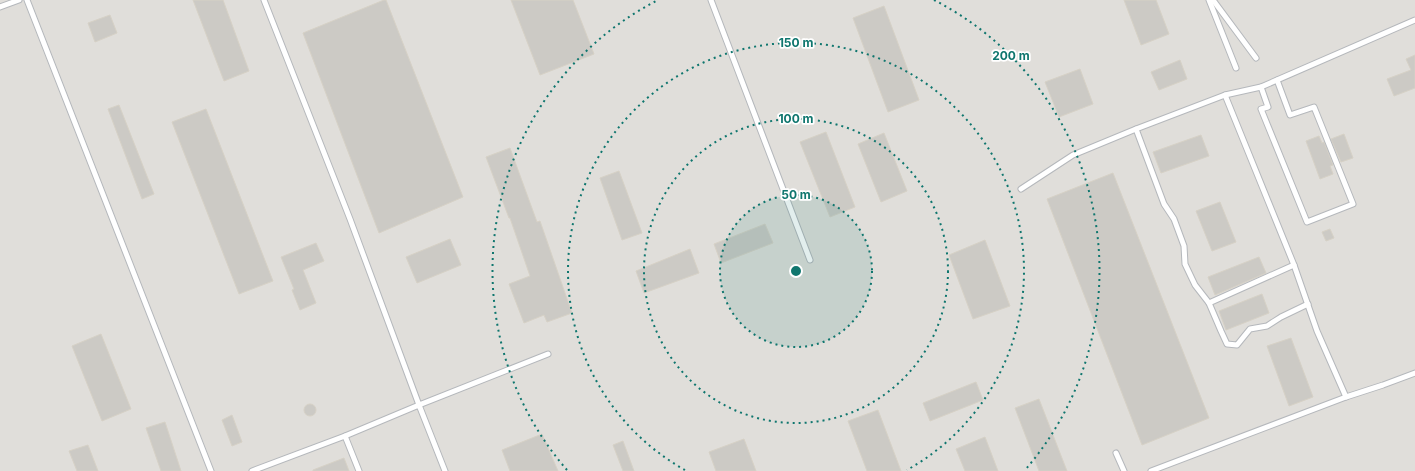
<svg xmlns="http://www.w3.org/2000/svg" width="1415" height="471" font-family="Inter,sans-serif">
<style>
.industrial{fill:#e0deda}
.building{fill:#cccac5;stroke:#d6d1c6}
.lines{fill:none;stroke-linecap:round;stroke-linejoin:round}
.lane-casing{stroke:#b5b8bc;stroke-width:7}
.lane{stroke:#fff;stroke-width:5}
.ring{fill:none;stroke:#0f766e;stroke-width:2;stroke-dasharray:2 4}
.centre{fill:#0f766e;stroke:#fff;stroke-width:2}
.ring-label{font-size:12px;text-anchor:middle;font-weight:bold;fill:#0f766e;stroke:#fff;stroke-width:3.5;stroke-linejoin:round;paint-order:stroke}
</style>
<rect width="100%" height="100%" fill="#f1efe8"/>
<rect class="industrial" x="0" y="0" width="1415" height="471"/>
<g class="building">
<polygon points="193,0 223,0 249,71 224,81"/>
<polygon points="384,0 386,0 463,197 379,233 303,33"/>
<polygon points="511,0 573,0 594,54 540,75"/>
<polygon points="1124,0 1156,0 1169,34 1141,45"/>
<polygon points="884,6 919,100 888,112 853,18"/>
<polygon points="110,15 117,33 95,42 88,23"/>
<polygon points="1415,55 1415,88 1394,96 1387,79 1411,70 1406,59"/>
<polygon points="1180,60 1187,79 1159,90 1151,72"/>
<polygon points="1080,69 1093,104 1059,117 1045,82"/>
<polygon points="119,105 154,194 142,199 108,109"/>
<polygon points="206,109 273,281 239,294 172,122"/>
<polygon points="826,132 855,207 830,217 800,142"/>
<polygon points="884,133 907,191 881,202 858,144"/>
<polygon points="1344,134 1353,158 1341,162 1331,139"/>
<polygon points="1201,135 1209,156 1161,173 1153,152"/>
<polygon points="1319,136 1322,143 1324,142 1333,165 1330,166 1333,174 1320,179 1306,141"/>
<polygon points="510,148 537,222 540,221 572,313 547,322 544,315 524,323 509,284 530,276 510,218 509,218 486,157"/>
<polygon points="619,171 642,233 622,240 600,178"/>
<polygon points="1113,173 1209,418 1142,445 1047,199"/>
<polygon points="1220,202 1236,242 1212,251 1196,211"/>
<polygon points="765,224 773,243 721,263 714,244"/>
<polygon points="1330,229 1334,238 1326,241 1322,232"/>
<polygon points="450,239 461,265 417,283 406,257"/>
<polygon points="985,240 1010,306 973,319 949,255"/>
<polygon points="316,243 324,261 303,270 316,303 300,310 292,290 294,289 281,257"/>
<polygon points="690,249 699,273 644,293 636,271"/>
<polygon points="1259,257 1266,273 1215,295 1208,277"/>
<polygon points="1262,294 1269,313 1226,330 1219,311"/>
<polygon points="101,334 131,409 102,421 72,346"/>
<polygon points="1291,338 1313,397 1289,406 1267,346"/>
<polygon points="976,382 983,400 930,421 923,403"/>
<polygon points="1039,399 1067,471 1039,471 1015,408"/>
<circle cx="310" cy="410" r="6"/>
<polygon points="878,410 901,471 867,471 848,421"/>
<polygon points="232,415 242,442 232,446 222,420"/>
<polygon points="165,422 181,471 161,471 146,428"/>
<polygon points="542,434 558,471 510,471 502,450"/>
<polygon points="985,437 998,471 965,471 956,449"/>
<polygon points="744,439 756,471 716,471 709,452"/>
<polygon points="623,441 634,471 623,471 613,445"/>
<polygon points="88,445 98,471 77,471 69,451"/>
<polygon points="344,458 349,471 313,471 313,470"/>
</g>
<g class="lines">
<g class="lane-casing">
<g id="lane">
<polyline points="27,0 211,471"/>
<polyline points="264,0 350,219 419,405 548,354"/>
<polyline points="711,0 810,260"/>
<polyline points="1209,0 1236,68"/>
<polyline points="1213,0 1256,58"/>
<polyline points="0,7 19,0"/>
<polyline points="1261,87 1268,107 1261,109 1307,222 1353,204 1314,107 1290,115 1277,80"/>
<polyline points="1225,95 1294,265 1317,331 1346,397"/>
<polyline points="1136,129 1164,204 1174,219 1184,246 1185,264 1195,285 1209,303"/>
<polyline points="1021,189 1073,155 1136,129 1225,95 1261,87 1415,20"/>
<polyline points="1294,265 1209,303 1221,331 1227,344 1237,345 1250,329 1267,326 1281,317 1308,304"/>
<polyline points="345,436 419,405 445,471"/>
<polyline points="1116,453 1124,471"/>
<polyline points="252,471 345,436 359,471"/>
<polyline points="1151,471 1346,397 1383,385 1415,373"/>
</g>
</g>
<use href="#lane" class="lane"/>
</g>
<circle cx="796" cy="271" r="76" fill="#0f766e" fill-opacity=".12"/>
<g class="ring">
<circle cx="796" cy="271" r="76"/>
<circle cx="796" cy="271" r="152"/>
<path d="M685 470A228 228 0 1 1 907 470"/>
<path d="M567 470A304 304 0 0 1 658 0M934 0A304 304 0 0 1 1025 470"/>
</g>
<circle cx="796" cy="271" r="6" class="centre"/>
<g class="ring-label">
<text x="796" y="47">150 m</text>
<text x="1011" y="60">200 m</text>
<text x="796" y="123">100 m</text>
<text x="796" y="199">50 m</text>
</g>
</svg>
